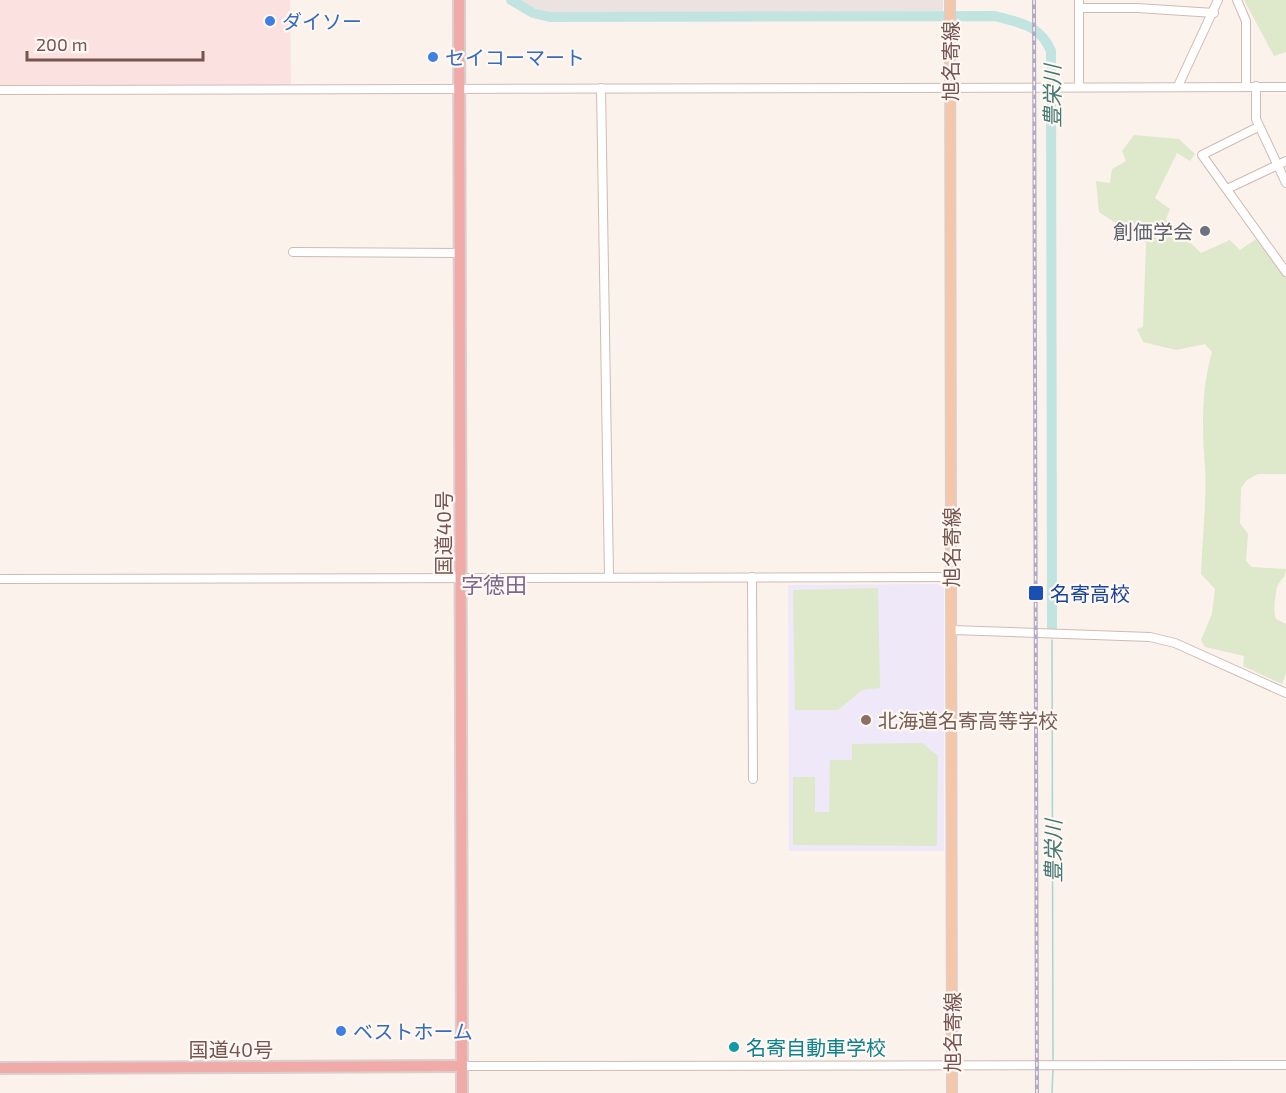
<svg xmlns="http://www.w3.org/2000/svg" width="1286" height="1093" font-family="'Exo 2','Noto Sans JP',sans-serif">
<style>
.commercial{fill:#fbe2e1}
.industrial{fill:#ece3e1}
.education{fill:#efe8f8}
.green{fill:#dee9cb}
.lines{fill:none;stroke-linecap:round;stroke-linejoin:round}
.stream{stroke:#a8d5d2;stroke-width:1.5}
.river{stroke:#c1e4e1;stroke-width:10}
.minor-casing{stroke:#d0bab4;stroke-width:10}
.major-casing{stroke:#d9cfce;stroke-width:12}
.highway-casing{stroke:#d9cfce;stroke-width:14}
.minor{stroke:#fff;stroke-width:8}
.major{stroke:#f4c7aa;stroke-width:9}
.highway{stroke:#f0aaa8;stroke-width:10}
.rail-casing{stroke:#b2aac6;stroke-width:4}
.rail{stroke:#fef7f2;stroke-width:1.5;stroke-dasharray:4.5;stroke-linecap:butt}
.shop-dot{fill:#3f7fe0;stroke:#fef7f2;stroke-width:2}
.worship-dot{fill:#6b7280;stroke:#fef7f2;stroke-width:2}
.transit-dot{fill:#1a4fb4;stroke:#fef7f2;stroke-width:2}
.education-dot{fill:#8d6e63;stroke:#fef7f2;stroke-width:2}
.culture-dot{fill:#0f9aa8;stroke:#fef7f2;stroke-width:2}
.labels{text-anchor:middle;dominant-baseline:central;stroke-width:4.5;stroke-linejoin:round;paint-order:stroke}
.shop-label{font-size:20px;fill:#366cbe;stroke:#fef7f2;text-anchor:start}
.street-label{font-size:20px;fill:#765450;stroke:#fef7f2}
.worship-label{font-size:20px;fill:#5b616d;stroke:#fef7f2;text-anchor:end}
.transit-label{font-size:20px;fill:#164399;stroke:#fef7f2;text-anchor:start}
.education-label{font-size:20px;fill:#785e54;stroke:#fef7f2;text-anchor:start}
.culture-label{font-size:20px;fill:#0d838f;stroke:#fef7f2;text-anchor:start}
.water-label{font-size:21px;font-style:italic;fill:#447875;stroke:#fef7f2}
.quarter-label{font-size:22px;fill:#7a6890;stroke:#fef7f2}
</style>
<rect width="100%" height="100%" fill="#fbf2ec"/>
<polygon class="commercial" points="0,0 290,0 291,85 0,85"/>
<polygon class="industrial" points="519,0 943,0 943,11 553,13 531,7"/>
<polygon class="education" points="938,584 944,589 944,851 789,851 788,585"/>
<g class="green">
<polygon points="1244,0 1286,0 1286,52 1274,56"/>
<path d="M1134 135 1179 139 1195 154 1190 161 1177 153 1155 198 1170 209 1166 219 1201 253 1230 240 1240 250 1256 239 1286 278V474H1258L1247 480 1241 488 1240 523 1248 534 1246 561 1252 567 1286 569C1286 577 1280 580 1277 587 1275 596 1273 611 1276 619L1286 624V673L1282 684 1243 666 1244 656 1205 647 1201 640 1212 614 1215 589 1201 574C1202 539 1207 502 1205 467 1202 428 1201 390 1212 352L1205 344 1176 350 1143 342 1137 329 1143 327 1146 243 1099 212 1096 181 1110 183 1112 169 1126 161 1122 151Z"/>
<polygon points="878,588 880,688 862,690 838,710 795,710 793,590"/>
<polygon points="922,743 938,756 937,846 793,845 793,777 815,777 815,812 829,812 830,760 852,760 852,744"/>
</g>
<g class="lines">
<g class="stream">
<polyline points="1052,640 1053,1062"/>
<polyline points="1052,1093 1053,1070"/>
</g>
<path class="river" d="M511 0 533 13 550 17 995 16C1021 23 1040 25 1051 51L1052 628"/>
<g class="minor-casing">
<g id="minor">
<polyline points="1079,0 1079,87"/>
<polyline points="1237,0 1246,21 1246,86"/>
<polyline points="1079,8 1137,8 1214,13"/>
<polyline points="1178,86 1218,0"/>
<polyline points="1256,86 1256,119 1286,183"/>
<polyline points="601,88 609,577"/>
<polyline points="0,90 1286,87"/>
<polyline points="1258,127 1202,155 1286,272"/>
<polyline points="1227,189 1286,161"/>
<polyline points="293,252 460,253"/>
<polyline points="752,577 753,779"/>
<polyline points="0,579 951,577"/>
<polyline points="952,630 1150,637 1175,643 1286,693"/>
<polyline points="462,1066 1286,1065"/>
</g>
</g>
<g class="major-casing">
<polyline id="major" points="950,0 952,1093"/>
</g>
<g class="highway-casing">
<g id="highway">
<polyline points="459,0 462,1093"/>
<polyline points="0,1068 462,1066"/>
</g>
</g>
<use href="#minor" class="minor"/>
<use href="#major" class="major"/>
<use href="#highway" class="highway"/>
<g class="rail-casing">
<polyline id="rail" points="1034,0 1037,1093"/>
</g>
<use href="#rail" class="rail"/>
</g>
<g class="shop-dot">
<circle cx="270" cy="21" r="6"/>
<circle cx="433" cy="57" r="6"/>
<circle cx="341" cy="1031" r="6"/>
</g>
<circle class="worship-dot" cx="1205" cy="231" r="6"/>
<rect class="transit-dot" x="1028" y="585" width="16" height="16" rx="3"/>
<circle class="education-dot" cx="866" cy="720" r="6"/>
<circle class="culture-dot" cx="734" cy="1047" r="6"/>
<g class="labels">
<g class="shop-label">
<text x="282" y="21">ダイソー</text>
<text x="445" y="57">セイコーマート</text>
<text x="353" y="1031">ベストホーム</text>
</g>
<g class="street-label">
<text transform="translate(950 61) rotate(-90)">旭名寄線</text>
<text transform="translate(443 533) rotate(-90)">国道40号</text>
<text transform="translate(951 547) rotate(-90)">旭名寄線</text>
<text transform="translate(952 1032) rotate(-90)">旭名寄線</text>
<text x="231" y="1049">国道40号</text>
</g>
<g class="worship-label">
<text x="1193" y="231">創価学会</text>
</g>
<g class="transit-label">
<text x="1050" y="593">名寄高校</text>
</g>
<g class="education-label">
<text x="878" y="720">北海道名寄高等学校</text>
</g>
<g class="culture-label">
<text x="746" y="1047">名寄自動車学校</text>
</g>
<g class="water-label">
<text transform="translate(1051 96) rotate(-90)">豊栄川</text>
<text transform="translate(1052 851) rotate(-90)">豊栄川</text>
</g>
<g class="quarter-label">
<text x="494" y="584">字徳田</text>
</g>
</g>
<path d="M27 51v9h176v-9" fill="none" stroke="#765450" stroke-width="3"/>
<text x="36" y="51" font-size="18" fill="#765450" stroke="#fef7f2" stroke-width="4.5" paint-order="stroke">200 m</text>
</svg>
